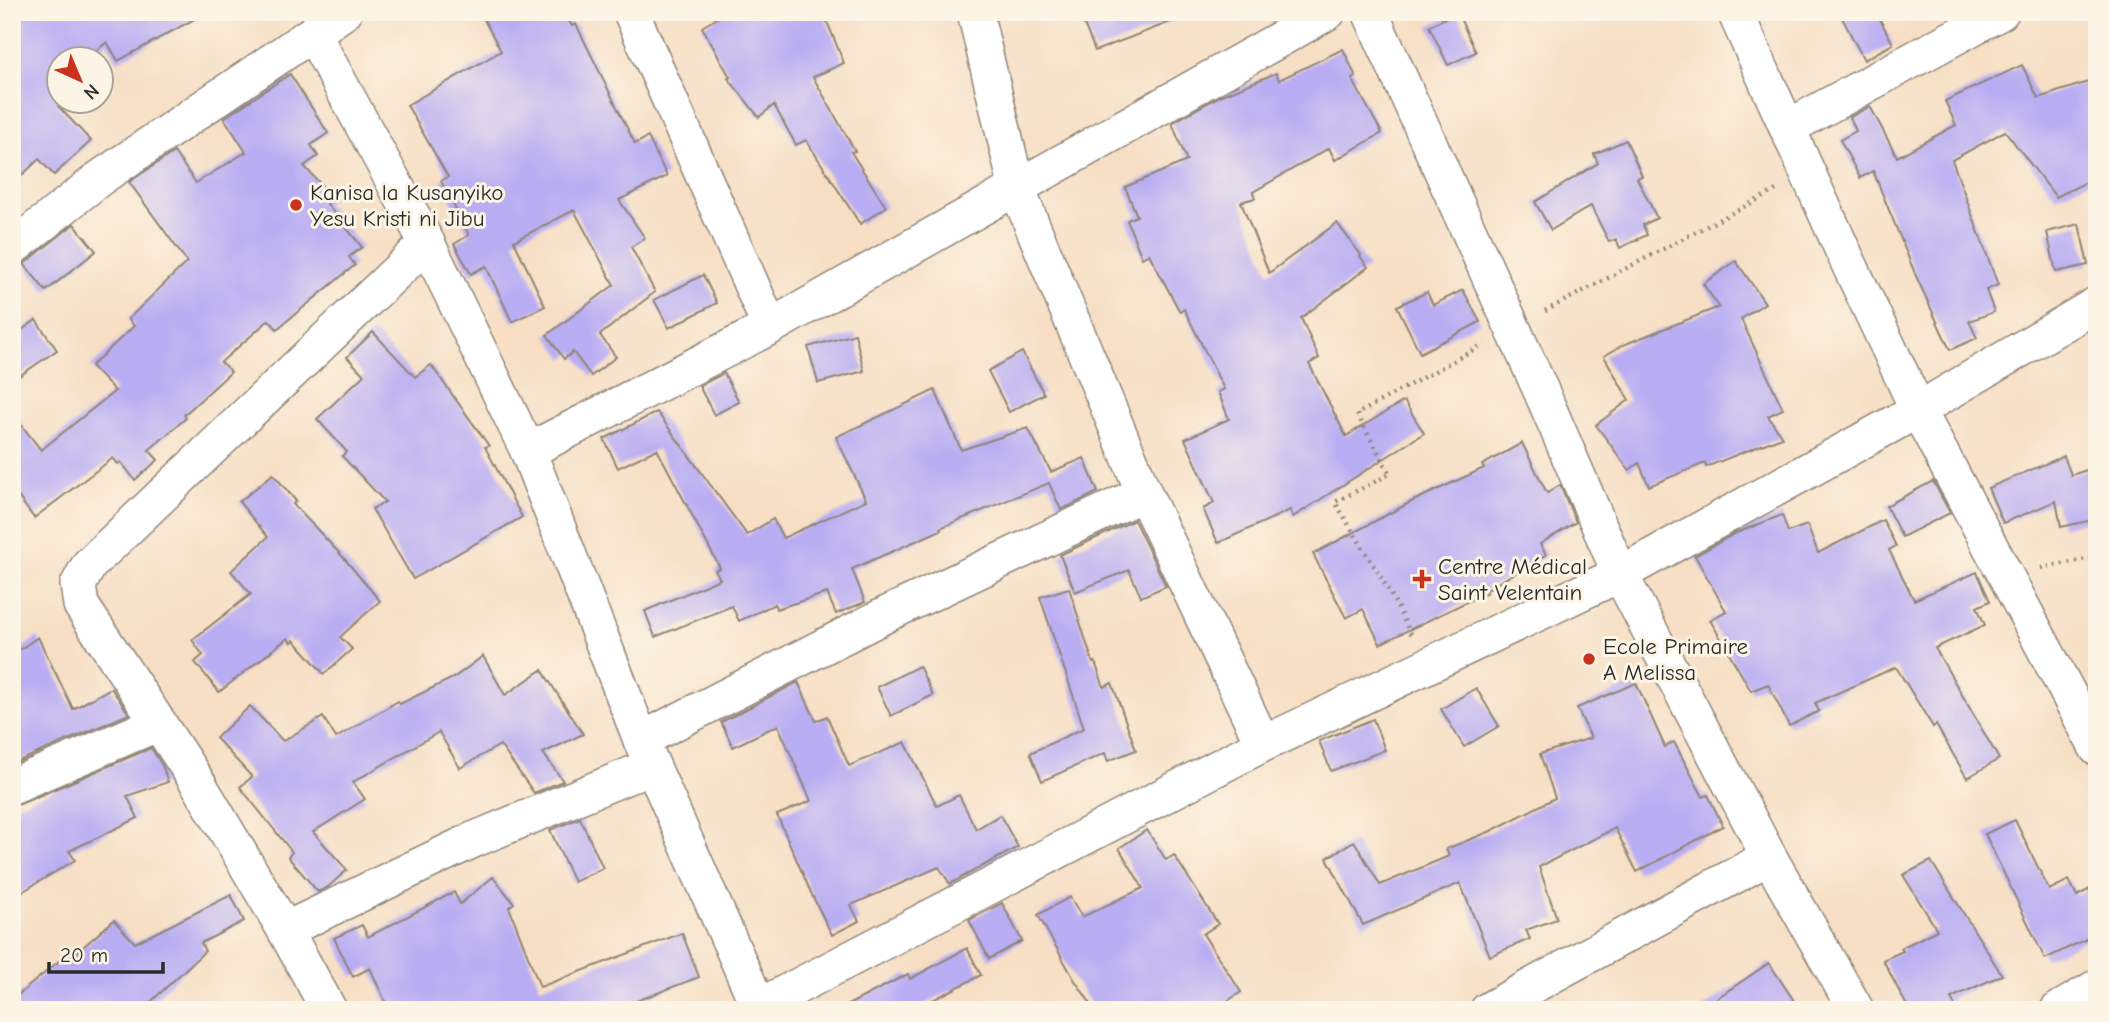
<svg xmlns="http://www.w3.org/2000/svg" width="2109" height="1022" font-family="'Comic Neue',sans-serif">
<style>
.building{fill:#b9adf3}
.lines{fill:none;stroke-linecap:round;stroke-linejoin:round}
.minor-casing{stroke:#908578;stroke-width:38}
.path{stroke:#908578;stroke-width:4.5;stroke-dasharray:2 5;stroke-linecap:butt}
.minor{stroke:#fff;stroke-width:35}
.poi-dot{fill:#c8321e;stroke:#fcf5e5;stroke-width:2.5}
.labels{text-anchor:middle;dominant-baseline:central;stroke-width:6;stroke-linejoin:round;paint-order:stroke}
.poi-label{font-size:23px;fill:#2b2b2b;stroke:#fcf5e5;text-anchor:start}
</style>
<rect width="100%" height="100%" fill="#fcf5e5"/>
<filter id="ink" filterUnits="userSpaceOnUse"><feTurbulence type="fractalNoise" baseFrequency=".0143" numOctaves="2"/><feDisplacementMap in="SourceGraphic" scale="14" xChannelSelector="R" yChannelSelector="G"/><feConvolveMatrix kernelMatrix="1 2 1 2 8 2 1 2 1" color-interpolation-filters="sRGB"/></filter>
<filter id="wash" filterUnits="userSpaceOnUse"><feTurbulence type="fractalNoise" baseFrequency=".00686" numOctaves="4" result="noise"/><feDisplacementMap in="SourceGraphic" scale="28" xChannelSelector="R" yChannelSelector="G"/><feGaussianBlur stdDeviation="1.57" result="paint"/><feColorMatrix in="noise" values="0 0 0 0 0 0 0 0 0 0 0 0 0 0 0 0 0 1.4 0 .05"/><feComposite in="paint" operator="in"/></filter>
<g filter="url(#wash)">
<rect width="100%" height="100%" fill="#f6dfc5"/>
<g id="blocks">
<g class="building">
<polygon points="12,12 207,12 118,61 107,42 85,60 60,60 58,106 91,141 54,175 39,159 12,185"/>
<polygon points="480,12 563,12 572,26 576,24 635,144 648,137 667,176 619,200 645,238 631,247 655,292 600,335 616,357 591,376 573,352 564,359 547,335 614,285 574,210 514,241 545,306 512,322 486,266 471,274 454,244 469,235 441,181 448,177 407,105 501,51"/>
<polygon points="727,12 823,12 844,63 813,77 855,151 851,152 886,207 860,224 806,140 796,145 774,105 759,117 728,78 730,77 702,27"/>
<polygon points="1079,12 1188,12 1189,15 1095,51"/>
<polygon points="1457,12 1476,52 1448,65 1429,26"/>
<polygon points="1839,12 1876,12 1893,44 1864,60"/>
<polygon points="1343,49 1356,77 1352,79 1382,133 1335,160 1329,148 1253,192 1255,198 1241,202 1269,273 1337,223 1361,255 1360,256 1368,267 1301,318 1319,358 1309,364 1346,436 1404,401 1424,433 1293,517 1290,510 1218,543 1203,509 1214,503 1185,439 1229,419 1218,392 1224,389 1184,309 1180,312 1149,254 1142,258 1127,220 1137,216 1125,187 1187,161 1172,123 1220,96 1276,73 1279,80"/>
<polygon points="2022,65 2038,98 2091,81 2097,100 2097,177 2056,197 2005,131 1952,160 1998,285 1986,290 1994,312 1969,321 1977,338 1950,350 1916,276 1873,171 1860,178 1840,140 1856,131 1850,117 1870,106 1897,157 1956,125 1945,101"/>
<polygon points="290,74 328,133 311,145 318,156 304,166 333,198 327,204 362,247 349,257 355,265 277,329 269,320 221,362 231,372 184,415 186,418 149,450 158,460 135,480 121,462 118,464 113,458 34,518 12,488 12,413 41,450 115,391 91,366 134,326 128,319 187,262 129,182 174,152 196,183 246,152 224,118"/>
<polygon points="1626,140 1642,176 1637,178 1657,218 1643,225 1647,235 1620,248 1616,239 1609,242 1591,206 1551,230 1535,202 1598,163 1594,154"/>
<polygon points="74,224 96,251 46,291 24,264"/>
<polygon points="2079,224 2088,265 2056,272 2047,232"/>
<polygon points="1736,261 1765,303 1741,319 1783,409 1768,416 1782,437 1706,467 1705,463 1649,486 1639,463 1629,470 1596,425 1629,400 1604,356 1623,345 1719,307 1703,284"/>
<polygon points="703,275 717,303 669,328 654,300"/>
<polygon points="1463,290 1480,322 1420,353 1397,306 1427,292 1433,305"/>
<polygon points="36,320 57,350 12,381 12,337"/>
<polygon points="373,332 415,377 431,365 489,446 485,447 522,517 413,579 372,509 385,502 342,456 347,452 317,419 364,375 347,357"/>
<polygon points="855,334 864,371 818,383 808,347"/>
<polygon points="1022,352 1044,394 1009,412 988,371"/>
<polygon points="724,373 739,402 714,415 699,386"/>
<polygon points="935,390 961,450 1028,428 1051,472 1084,458 1098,492 1061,510 1049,483 940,528 941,530 852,569 865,602 836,614 827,593 776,609 775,604 739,621 732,606 655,637 645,611 720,579 715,570 720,568 657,449 618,468 604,439 657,412 747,535 773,519 783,538 866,500 836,437"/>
<polygon points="1522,443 1547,493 1560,485 1576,522 1540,544 1546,555 1486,590 1487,592 1380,644 1363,609 1346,618 1313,554 1411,502 1484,468 1482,465"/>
<polygon points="2064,456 2071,475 2090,469 2097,500 2097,519 2061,527 2056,501 2003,523 1988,488"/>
<polygon points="273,474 296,501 293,504 343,557 380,601 340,637 352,649 324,674 294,640 291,643 288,638 219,692 195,662 203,655 192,640 251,594 231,571 268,537 239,502"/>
<polygon points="1933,481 1950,513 1902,537 1886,506"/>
<polygon points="1782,515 1788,532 1807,525 1818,553 1883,520 1896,546 1889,550 1914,600 1977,572 1990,601 1977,607 1985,625 1935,648 1999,759 1967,778 1936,725 1933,727 1896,667 1815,703 1819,711 1789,726 1768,684 1751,691 1710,620 1726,611 1695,556 1734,534"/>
<polygon points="1134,520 1166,586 1141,597 1129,570 1075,592 1060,555"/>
<polygon points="1069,588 1093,663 1095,662 1104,687 1112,683 1136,750 1108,761 1105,753 1042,781 1030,753 1084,728 1040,597"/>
<polygon points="38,637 73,709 111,688 129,714 12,764 12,655"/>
<polygon points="483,656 505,695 542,670 583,734 543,753 563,781 534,793 500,745 460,768 439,732 353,782 365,799 313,832 347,870 328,887 318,892 288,857 292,852 240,787 252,777 216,738 250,706 283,741 323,717 336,738 398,701 400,704 455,677"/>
<polygon points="919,666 933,695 891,716 877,687"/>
<polygon points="798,682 816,721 827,716 849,766 905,742 937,806 959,795 976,829 1000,815 1018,847 950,884 939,867 851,905 859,921 832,935 812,895 777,815 811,801 778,725 733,747 721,722"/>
<polygon points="1636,683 1665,747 1674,742 1703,797 1708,795 1723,826 1637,872 1615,828 1539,867 1557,919 1526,930 1530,939 1490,956 1460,883 1363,925 1327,858 1354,841 1380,885 1449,856 1446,849 1491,831 1555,798 1540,754 1591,738 1577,708"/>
<polygon points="1476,688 1499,726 1464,747 1441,709"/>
<polygon points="1373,719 1385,750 1331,771 1319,741"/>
<polygon points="151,748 162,765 168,782 127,796 138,818 69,851 75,860 12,898 12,806 20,804"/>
<polygon points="580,818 603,868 574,882 550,830"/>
<polygon points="2015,820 2049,890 2069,880 2077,896 2097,885 2097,934 2045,959 1985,834"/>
<polygon points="1147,830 1166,860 1174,855 1218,924 1203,934 1241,992 1214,1010 1095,1010 1074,979 1038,915 1070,897 1082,917 1143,888 1119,848"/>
<polygon points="1931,861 2002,975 1951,998 1957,1010 1909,1010 1883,960 1903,951 1901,948 1937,930 1903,875"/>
<polygon points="493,877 514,903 509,907 540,987 682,933 699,977 613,1010 487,1010 487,1007 482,1010 389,1010 370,968 353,977 334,938 362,925 368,937 454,892 460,904"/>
<polygon points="231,895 244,921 201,943 205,951 142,1010 12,1010 12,1000 64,957 67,961 114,920 135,943"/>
<polygon points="1002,903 1022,941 989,959 969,920"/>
<polygon points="967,948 981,975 923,1005 925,1010 838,1010 908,974 910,979"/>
<polygon points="1769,963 1800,1010 1701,1009"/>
</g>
</g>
</g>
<g filter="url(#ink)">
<use href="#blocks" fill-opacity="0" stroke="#908578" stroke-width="2"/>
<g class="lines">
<g class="minor-casing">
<g id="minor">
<polyline points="631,12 770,327"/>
<polyline points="975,12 1017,189 1144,493 1263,744"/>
<polyline points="1370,12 1542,393 1620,574 1769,857 1856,1010"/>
<polyline points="1735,12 1843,251 1918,410 2097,748"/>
<polyline points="313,34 427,243 528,451 641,740 760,1010"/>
<polyline points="1787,128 2001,12"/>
<polyline points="12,248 100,178 344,12"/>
<polyline points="528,451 770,327 1328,12"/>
<polyline points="641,740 889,613 1144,493"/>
<polyline points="12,786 159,723"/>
<polyline points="285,930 473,840 652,766"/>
<polyline points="758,1007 1263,744 1620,574 1918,410 2097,304"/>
<polyline points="329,1010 285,930 198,783 81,605 78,585 89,565 427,243"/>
<polyline points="1488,1010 1769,857"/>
<polyline points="2058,1010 2097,987"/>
</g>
</g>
<g class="path">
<polyline points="1545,311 1776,190"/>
<polyline points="2041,568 2097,557"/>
<polyline points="1411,634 1389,591 1335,502 1390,474 1357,414 1482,345"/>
</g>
<use href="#minor" class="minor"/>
</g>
</g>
<g class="poi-dot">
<circle cx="296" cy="205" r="7"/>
<path d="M1418.5 568.5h7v7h7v7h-7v7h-7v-7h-7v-7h7z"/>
<circle cx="1589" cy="659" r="7"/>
</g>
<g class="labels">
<g class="poi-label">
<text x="310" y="192">Kanisa la Kusanyiko<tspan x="310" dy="26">Yesu Kristi ni Jibu</tspan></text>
<text x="1438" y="566">Centre Médical<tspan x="1438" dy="26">Saint Velentain</tspan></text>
<text x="1603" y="646">Ecole Primaire<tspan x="1603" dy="26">A Melissa</tspan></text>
</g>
</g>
<rect width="2109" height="1022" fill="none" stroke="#fcf5e5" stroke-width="42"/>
<g transform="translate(80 80) rotate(136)"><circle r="33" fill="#fcf5e5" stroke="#a8a49b" stroke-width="2"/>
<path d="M0-5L12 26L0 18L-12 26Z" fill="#c8321e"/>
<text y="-10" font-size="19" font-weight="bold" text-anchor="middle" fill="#2b2b2b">N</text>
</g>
<path d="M49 962v10h114v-10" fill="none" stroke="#2b2b2b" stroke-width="3.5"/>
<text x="60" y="962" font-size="21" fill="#2b2b2b" stroke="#fcf5e5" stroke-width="5" paint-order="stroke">20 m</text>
</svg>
